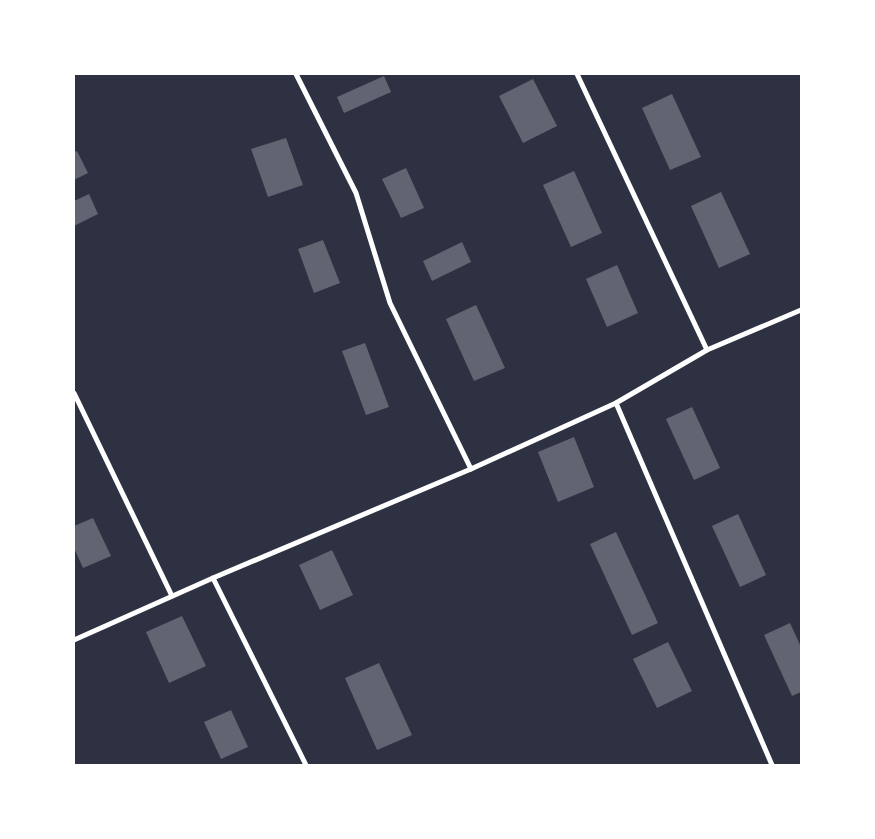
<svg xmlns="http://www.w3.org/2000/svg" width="875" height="839" font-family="Roboto,sans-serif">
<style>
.building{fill:#626471}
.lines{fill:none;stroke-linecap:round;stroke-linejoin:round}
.minor{stroke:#fff;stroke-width:5}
</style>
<rect width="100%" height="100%" fill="#2d3142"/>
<g class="building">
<polygon points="384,76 391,92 344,113 337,97"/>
<polygon points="533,79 557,126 523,143 499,96"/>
<polygon points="672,94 701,157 670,170 642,108"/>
<polygon points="286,138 303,185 268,197 251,149"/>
<polygon points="77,151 88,173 74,180 74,152"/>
<polygon points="406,168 424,208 401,218 382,179"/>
<polygon points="574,171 602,233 571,247 543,185"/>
<polygon points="721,192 750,254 719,268 691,206"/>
<polygon points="89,194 98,214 74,226 74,201"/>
<polygon points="323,240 340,283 314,293 298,249"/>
<polygon points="462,242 471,262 432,281 423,261"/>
<polygon points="617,265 638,313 607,327 586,279"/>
<polygon points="476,305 505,368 474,381 446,319"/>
<polygon points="365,343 389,407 366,415 342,351"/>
<polygon points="692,407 720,468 694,480 666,419"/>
<polygon points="574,437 594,487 558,502 538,452"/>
<polygon points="738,514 766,575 740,587 712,526"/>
<polygon points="93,518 111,556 83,568 74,548 74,526"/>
<polygon points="616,532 658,623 632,635 590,544"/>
<polygon points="332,550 353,595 320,610 299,565"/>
<polygon points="182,616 206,666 169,683 146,632"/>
<polygon points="790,623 801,647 801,692 792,696 764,635"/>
<polygon points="668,642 692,691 657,708 633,659"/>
<polygon points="379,663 412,735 377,750 345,678"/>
<polygon points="231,710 248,747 221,759 204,722"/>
</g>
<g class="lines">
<g class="minor">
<polyline points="296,74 356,193 390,303 471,469"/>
<polyline points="577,74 707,350"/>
<polyline points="74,393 172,596"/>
<polyline points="616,403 772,765"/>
<polyline points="213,578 306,765"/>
<polyline points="74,640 213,578 471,469 616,403 707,350 801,310"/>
</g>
</g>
<rect width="875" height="839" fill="none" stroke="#ffffff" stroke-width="150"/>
</svg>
